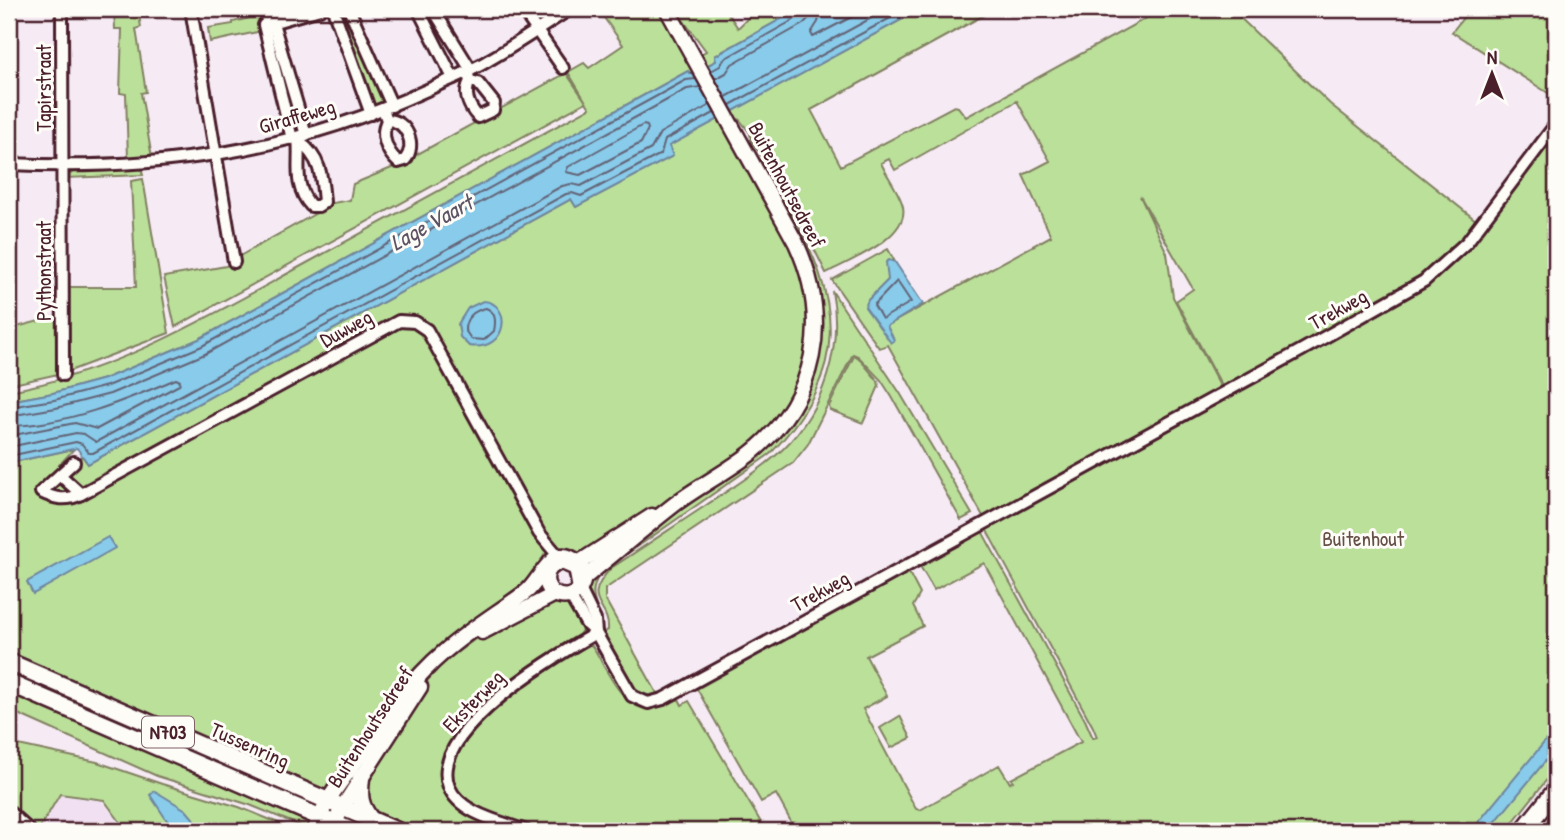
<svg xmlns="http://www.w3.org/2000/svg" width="1565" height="840" font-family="'Patrick Hand',sans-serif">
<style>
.built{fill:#f1dff2}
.green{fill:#bbe09a;stroke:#828062;stroke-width:2}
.water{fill:#88cbea;stroke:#6f869e;stroke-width:2}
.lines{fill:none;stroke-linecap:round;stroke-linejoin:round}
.shore{stroke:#636477;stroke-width:2}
.minor-casing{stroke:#4a1f2b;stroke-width:16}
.major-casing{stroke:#4a1f2b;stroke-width:19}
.highway-casing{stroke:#4a1f2b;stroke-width:21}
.minor{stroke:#fdfcf7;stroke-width:10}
.major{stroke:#fdfcf7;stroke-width:14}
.highway{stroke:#fdfcf7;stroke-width:16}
.labels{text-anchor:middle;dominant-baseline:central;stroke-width:6;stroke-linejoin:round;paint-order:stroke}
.shield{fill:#fdfcf7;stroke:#806168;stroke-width:2}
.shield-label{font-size:19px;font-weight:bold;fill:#4a1f2b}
.street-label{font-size:21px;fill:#4a1f2b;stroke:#fdfcf7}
.park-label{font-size:21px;fill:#664f47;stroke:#fdfcf7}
.water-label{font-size:23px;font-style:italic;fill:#5d5364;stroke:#fdfcf7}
</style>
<rect width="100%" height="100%" fill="#f6ebf4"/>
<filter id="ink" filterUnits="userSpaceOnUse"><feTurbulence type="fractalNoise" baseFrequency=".0143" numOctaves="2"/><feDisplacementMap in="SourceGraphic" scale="14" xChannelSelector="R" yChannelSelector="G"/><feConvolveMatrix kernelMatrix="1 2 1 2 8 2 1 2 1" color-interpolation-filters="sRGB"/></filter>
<g filter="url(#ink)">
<polygon class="built" points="9,789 102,801 125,831 9,831"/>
<g class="green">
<polygon points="114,9 138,9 141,27 136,29 146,92 141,93 152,158 128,159 126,94 120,93 122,29 115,29"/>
<polygon points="337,9 343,9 387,104 375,109"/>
<path d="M598 9H661L687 62 706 51 675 9H725L738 28 757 9H799L716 55V61L691 74 688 71 199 339 104 379 53 393 9 401V391C118 372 210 316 305 264 400 212 495 160 590 108L586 102 175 327 164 277 226 266 238 257 320 211 327 204 350 200 353 184 394 167 566 73 586 102 568 72 584 63 589 68 623 45Z"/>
<path d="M921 9H995L811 110 841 166 954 106 958 107 966 117 1148 17 1183 13 1197 9H1231L1330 104 1477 221 1556 115V768L1506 831H796L776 794 761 802 697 689 902 575 909 573 920 594 913 606 923 626 866 656 887 696 863 709 916 809 920 810 999 765 1010 783 1013 781 1011 779 1081 742 984 563 934 590 920 566 982 531 1085 720 1093 738 1097 737 1093 727 986 529 1228 397 1176 301 1193 289 1140 196 1167 253 1173 297 1221 388 984 518 888 345 879 348 832 280 888 249 895 262 893 261 888 280 868 300 892 336 886 326 1051 236 1023 175 1050 161 1017 101 895 170 889 159 881 163C887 176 897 189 902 203 914 236 849 261 826 273L798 216 751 140 750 133 739 119 725 126 732 142 761 187 788 236 807 283 810 346 794 393 766 434 728 464 584 552 576 555 555 548 544 555 541 568C555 586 579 607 582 630L577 638C582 640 588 642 592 646 596 651 600 659 603 665 623 699 637 723 679 699L682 705 689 701 766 831H538L490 814 463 797 456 787 453 777V761L458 748 514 689 572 650 568 643 514 677 479 711 451 743 445 759 447 793 515 831H416L368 810 363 785 411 710 427 681 443 663 486 631 544 600 533 581 443 649 332 789 325 792 9 656V463L74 449 60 464H75L82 456 88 464 571 199 576 207 672 156 668 146Z"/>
<polygon points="1470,9 1556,9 1556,98 1452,32"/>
<polygon points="258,16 262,31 210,42 208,28 233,24 233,22"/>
<path d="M743 137C760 157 773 181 786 204 843 300 851 369 770 454L600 573C587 596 596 601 602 623L601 626 588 603 586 583 789 420 819 304Z"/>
<polygon points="141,168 143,175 66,178 75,170"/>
<polygon points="143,179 169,333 67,372 66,287 136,287 131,181"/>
<path d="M832 291 900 393 972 514 961 520 892 397 881 380 858 356 853 354 808 444 793 463 605 589V599L658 695C624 700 614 656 604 632L608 630C610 603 579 603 611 568 642 548 673 527 705 506 731 488 760 471 783 449 824 409 843 347 832 291Z"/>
<polygon points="58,316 58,374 9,385 9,329"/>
<polygon points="854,356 858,357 878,381 879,386 863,423 830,410 829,406"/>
<polygon points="9,669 317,802 318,808 9,676"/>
<polygon points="9,687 313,820 308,829 250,805 157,776 9,710"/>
<polygon points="900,716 911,738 891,748 880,728"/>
<polygon points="9,743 97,762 162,784 239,807 298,831 127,831 104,800 60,794 38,831 36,831 9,806"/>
</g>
<g class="water">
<polygon points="799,9 921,9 669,146 673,156 576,207 571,199 88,464 77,448 9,463 9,401 53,393 104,379 199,339 688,71 691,74 716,61 715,56"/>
<polygon points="889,260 895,262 923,304 887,326 894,340 891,343 865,307 868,300 888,280 886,262"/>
<path d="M483 301C512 302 510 352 469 346L460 337 458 324 468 308Z"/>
<polygon points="108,537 115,548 33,594 27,582"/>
<polygon points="1556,728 1556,748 1488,831 1471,831"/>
<polygon points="155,791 186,810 204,831 174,831 150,795"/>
</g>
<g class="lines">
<g class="shore">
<polyline points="821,9 818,22 811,33 813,37 867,9"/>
<polyline points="711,71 720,66 724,59 797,18 801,9"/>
<polyline points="715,79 726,73 732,64 803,24 809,18 810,9"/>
<polyline points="726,97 888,9"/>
<polyline points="730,105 907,9"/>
<polygon points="643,125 647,126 648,129 641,143 580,175 566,172 568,167"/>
<polygon points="897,281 911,302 882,319 874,305"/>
<path d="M486 308C496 312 496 321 494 331L484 340 471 339 465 330C465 317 475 310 486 308Z"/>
<polyline points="9,407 54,400 107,386 202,346 686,80 696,79"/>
<polyline points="9,416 56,408 110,394 205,354 687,89 700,87"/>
<path d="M9 426C67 425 124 401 176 379L180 381 179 385 97 429 75 423 9 436"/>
<polyline points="9,447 76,433 84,434 96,442 562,186 571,184 581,186 651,149 660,133 710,105"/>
<polyline points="9,456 76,442 82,444 89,453 93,453 566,194 572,193 581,196 661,154 665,140 714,113"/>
</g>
<g class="minor-casing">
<g id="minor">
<polyline points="62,9 63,375"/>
<polyline points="191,9 234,262"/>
<polyline points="264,9 268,24 264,25 292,139"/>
<polyline points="333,9 371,114"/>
<polyline points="349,9 392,106"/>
<polyline points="418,9 453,78"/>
<polyline points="433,9 471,70"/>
<polyline points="522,9 563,68"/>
<polyline points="273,23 306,135"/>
<polyline points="268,24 320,9"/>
<path d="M467 72 470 81C463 94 469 107 478 117L493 110 494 103 478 83 470 81"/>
<path d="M383 109 387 120C380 135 386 151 398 162L405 160C417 145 407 120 387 120"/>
<path d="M298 138C301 162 292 185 311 206H318L324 202C322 178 321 157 299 142"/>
<path d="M9 164C156 171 292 152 427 90 448 80 470 72 489 60 517 44 543 26 570 9"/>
<path d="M74 462 41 492C55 499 67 501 81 494L399 321 415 322 427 330 539 533 559 557"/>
<polyline points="60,475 81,494"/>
<polyline points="580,589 595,620 596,633"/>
<polyline points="570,596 587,625 596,633 632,696 648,703 663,699 1302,350 1424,281 1467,242 1556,124"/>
<polyline points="9,812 30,831"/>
<path d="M526 831C502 822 460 814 449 787 427 731 557 655 596 633"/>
</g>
</g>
<g class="major-casing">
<g id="major">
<polyline points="571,565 580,562 652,516"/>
<path d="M584 578C614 554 644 528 675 504 699 486 727 472 751 453 818 399 831 319 796 243L667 9"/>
<polyline points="482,632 555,594"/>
<path d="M314 831C318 822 322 811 327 802 337 786 350 770 361 754 386 717 410 681 444 652 470 629 499 612 526 592 541 581 552 541 577 562 589 572 584 592 569 596 546 601 535 568 562 562L576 568 580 589"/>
<polyline points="331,831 342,808 420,687"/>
</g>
</g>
<g class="highway-casing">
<g id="highway">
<polyline points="9,662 397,831"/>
<polyline points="9,683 352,831"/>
<path d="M361 778C359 796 359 805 371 820"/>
<polyline points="1523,831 1556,790"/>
<polyline points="1552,831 1556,826"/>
</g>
</g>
<use href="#minor" class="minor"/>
<use href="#major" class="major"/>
<use href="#highway" class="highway"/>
</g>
</g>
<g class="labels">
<rect class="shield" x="142" y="716.5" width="52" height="31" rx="5"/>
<g class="shield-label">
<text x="168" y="732">N703</text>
</g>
<g class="street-label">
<text transform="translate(43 88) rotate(-90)">Tapirstraat</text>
<text transform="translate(297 116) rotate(-16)">Giraffeweg</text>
<text transform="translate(787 185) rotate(62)">Buitenhoutsedreef</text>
<text transform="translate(43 271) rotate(-90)">Pythonstraat</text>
<text transform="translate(1338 309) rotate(-29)">Trekweg</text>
<text transform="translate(346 328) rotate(-29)">Duwweg</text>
<text transform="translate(820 591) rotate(-29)">Trekweg</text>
<text transform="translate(473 701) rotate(-46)">Eksterweg</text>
<text transform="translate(370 727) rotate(-57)">Buitenhoutsedreef</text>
<text transform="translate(250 745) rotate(24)">Tussenring</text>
</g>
<g class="park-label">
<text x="1363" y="538">Buitenhout</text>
</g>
<g class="water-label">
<text transform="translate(431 222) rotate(-29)">Lage Vaart</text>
</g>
</g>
<rect width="1565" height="840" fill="none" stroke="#fdfcf7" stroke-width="35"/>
<rect x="18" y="18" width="1530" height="805" fill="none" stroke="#4a1f2b" stroke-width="2.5" filter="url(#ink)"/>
<g transform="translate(1492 74)" stroke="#fdfcf7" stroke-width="5" paint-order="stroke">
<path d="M0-5L12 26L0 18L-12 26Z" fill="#4a1f2b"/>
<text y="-10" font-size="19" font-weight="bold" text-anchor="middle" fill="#4a1f2b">N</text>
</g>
</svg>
